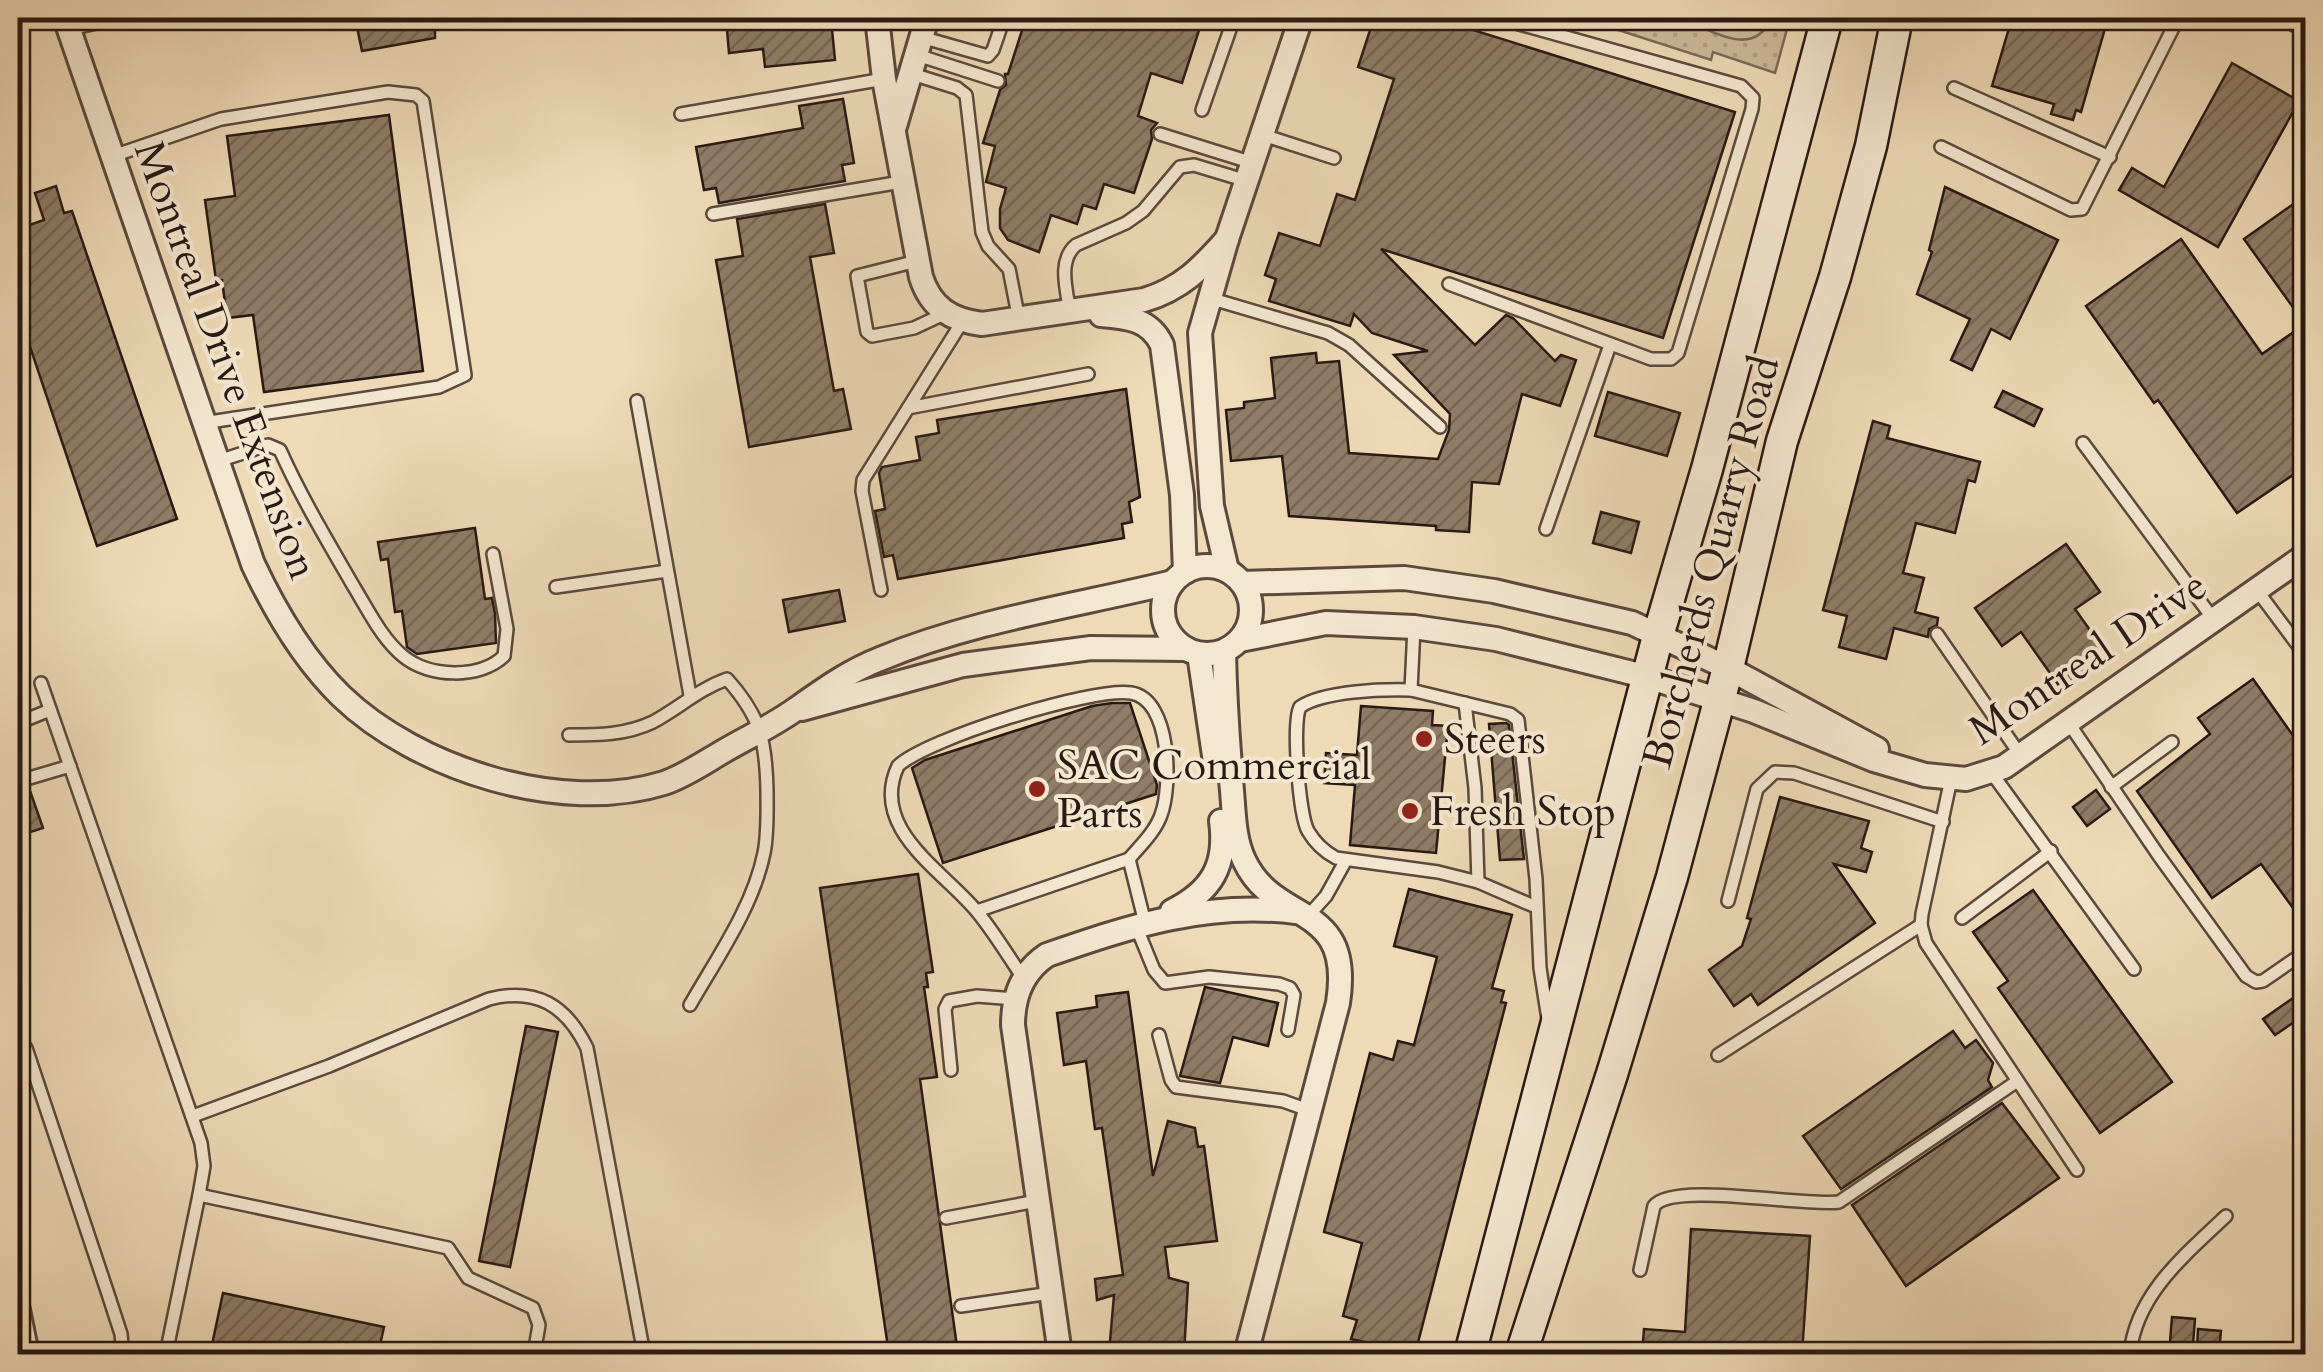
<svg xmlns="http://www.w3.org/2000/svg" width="2323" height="1372" font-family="Cardo,serif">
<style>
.grass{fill:url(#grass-dots);stroke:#7b6957;stroke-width:2.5}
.wetland{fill:url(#wetland-marsh);stroke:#7b6957;stroke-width:2.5}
.building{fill:url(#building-hatch);stroke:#291913;stroke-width:2.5}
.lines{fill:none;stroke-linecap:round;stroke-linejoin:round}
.lane-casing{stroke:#5a493c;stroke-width:16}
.street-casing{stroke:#5a493c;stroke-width:28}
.secondary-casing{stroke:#291913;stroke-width:35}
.lane{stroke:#f4e7d0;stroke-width:11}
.street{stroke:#f4e7d0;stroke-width:22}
.secondary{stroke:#f4e7d0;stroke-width:30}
.poi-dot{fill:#8f2418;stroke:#f4e7d0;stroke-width:4}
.labels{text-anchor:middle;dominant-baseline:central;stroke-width:8;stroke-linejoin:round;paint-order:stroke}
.street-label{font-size:42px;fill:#291913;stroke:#f4e7d0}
.poi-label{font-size:42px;fill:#291913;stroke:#f4e7d0;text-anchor:start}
</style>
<defs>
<pattern id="grass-dots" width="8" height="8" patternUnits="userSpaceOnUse" patternTransform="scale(2.5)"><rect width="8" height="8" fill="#cdb99b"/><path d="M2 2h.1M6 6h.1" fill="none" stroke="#b09e85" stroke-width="1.8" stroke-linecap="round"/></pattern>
<pattern id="wetland-marsh" width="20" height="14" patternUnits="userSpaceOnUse" patternTransform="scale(2.5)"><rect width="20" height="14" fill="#cdb99b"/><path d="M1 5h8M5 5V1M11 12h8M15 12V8" fill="none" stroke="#b09e85"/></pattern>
<pattern id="building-hatch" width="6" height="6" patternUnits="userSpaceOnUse" patternTransform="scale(2.5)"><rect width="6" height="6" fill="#8f7d68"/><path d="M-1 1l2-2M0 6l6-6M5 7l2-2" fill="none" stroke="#756654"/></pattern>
</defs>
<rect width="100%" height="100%" fill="#eedab7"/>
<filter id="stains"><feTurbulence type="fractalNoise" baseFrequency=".002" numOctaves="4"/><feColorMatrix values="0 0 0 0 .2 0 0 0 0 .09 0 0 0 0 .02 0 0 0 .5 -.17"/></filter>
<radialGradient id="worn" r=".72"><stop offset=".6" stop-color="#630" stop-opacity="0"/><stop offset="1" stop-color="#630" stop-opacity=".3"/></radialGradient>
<polygon class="grass" points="1581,18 1790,18 1775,73 1713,52 1711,60"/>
<path class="wetland" d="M1682 18H1771C1754 60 1711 30 1682 18Z"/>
<g class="building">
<polygon points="355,18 435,18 435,38 362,51"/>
<polygon points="726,18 751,18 752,27 831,19 835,60 765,67 763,49 729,53"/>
<polygon points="1026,18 1203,18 1182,83 1151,73 1138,116 1157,123 1151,130 1152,139 1134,193 1104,184 1096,209 1083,205 1077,224 1051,215 1039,252 1008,240 1000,228 1000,209 1006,188 986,182 995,146 983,143 1000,90 1006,85 1005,74 1008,74"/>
<polygon points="1374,18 1435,18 1735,112 1663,338 1381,249 1475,345 1506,315 1513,318 1555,361 1561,355 1576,360 1560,406 1522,394 1499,484 1472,482 1469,532 1436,530 1436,526 1289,516 1282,456 1231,461 1226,410 1244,408 1244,402 1275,398 1271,358 1316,353 1317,363 1339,361 1349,453 1438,459 1449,430 1450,414 1394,355 1428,351 1372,333 1354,314 1350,326 1269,301 1276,279 1265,275 1279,233 1320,246 1337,194 1355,200 1394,79 1358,67"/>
<polygon points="2012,18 2108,18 2081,112 2076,110 2073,120 2051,114 2054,104 1992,86"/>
<polygon points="2232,63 2299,101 2218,247 2119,190 2132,168 2164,187"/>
<polygon points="843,99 854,163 842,165 845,181 719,203 716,188 704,190 696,147 803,128 799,106"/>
<polygon points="389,115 423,371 264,392 253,315 227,318 222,280 216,280 205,200 235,196 227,136"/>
<polygon points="56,186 64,213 72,211 177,519 97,546 18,311 18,229 44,220 35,193"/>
<polygon points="1945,187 2058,240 2010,339 1991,329 1972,370 1951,360 1970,319 1917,294 1932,252 1929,250"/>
<polygon points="2306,195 2306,466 2237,513 2158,400 2154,403 2086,306 2181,239 2262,354 2305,324 2244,239"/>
<polygon points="825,204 834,253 810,257 834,391 843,389 851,429 749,447 716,260 743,256 737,219"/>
<polygon points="1126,389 1140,497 1129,502 1132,522 1122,524 1124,538 898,579 893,555 884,557 875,511 885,509 879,473 882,467 920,460 916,437 939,433 937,420"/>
<polygon points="2003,391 2042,409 2034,426 1995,407"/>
<polygon points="1608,392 1680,413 1667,456 1595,436"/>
<polygon points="1873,421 1890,426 1887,438 1980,462 1975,482 1968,480 1955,533 1916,523 1903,573 1924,578 1915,612 1938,618 1937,625 1929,629 1928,637 1894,628 1886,659 1839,647 1847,616 1823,610"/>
<polygon points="1601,512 1639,522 1631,553 1593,543"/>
<polygon points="475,528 485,599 492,598 495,614 496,643 417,654 407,647 402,611 395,612 388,559 381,560 378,542"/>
<polygon points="2066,544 2100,592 2075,609 2109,657 2062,690 2021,632 2002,646 1975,608"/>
<polygon points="839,590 845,621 789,632 783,600"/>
<polygon points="2253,679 2306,754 2306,926 2261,864 2212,898 2137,791 2210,734 2198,718"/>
<polygon points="1112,703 1130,703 1157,785 1156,794 943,863 912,768 925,760 1092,706"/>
<polygon points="1361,706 1433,711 1432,725 1448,726 1436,853 1350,845 1355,785 1324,783 1326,753 1357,755"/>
<polygon points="1506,723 1509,725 1524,859 1500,860 1489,724"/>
<polygon points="18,783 29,788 43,828 18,836"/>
<polygon points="2096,790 2110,809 2087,826 2073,807"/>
<polygon points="1780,797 1869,821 1861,848 1872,852 1866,872 1834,864 1875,923 1758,1005 1751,994 1734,1006 1709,970 1742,946 1751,919 1747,918"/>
<polygon points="918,874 933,972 926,973 928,987 924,987 937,1077 920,1079 958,1354 889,1354 820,888"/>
<polygon points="1409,889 1512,915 1492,988 1504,991 1501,1002 1506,1003 1415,1354 1351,1339 1357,1320 1343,1316 1362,1243 1324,1232 1370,1053 1393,1060 1398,1041 1414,1045 1437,957 1394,946"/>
<polygon points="2033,890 2172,1082 2100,1133 1998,988 2008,981 1973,932"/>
<polygon points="1205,987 1278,1003 1268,1046 1233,1037 1220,1083 1180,1076"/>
<polygon points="2306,989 2306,1014 2275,1035 2263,1019"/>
<polygon points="1128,992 1153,1176 1168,1121 1195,1128 1198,1147 1204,1146 1217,1241 1165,1247 1169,1278 1188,1283 1184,1354 1109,1353 1114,1295 1097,1300 1095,1279 1123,1275 1102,1128 1095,1129 1086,1061 1064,1065 1057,1013 1097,1007 1096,996"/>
<polygon points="526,1026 558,1032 510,1267 479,1261"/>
<polygon points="1953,1031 1965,1048 1976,1040 1993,1063 1988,1080 1992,1087 1841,1189 1803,1136"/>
<polygon points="2002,1103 2059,1178 1906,1286 1852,1205"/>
<polygon points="1691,1229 1810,1236 1802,1354 1642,1354 1644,1329 1685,1332"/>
<polygon points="223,1293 384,1327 378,1354 210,1354"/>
<polygon points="2172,1317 2195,1319 2193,1344 2170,1342"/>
<polygon points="2198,1329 2221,1331 2219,1351 2197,1350"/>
</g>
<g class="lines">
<g class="lane-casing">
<g id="lane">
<polyline points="2282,18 2306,32"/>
<polyline points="69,29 120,18"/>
<polyline points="921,37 988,56 993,50 1004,18"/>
<polyline points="917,55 998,81"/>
<polyline points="909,73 957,88 966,95 982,232 988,246 1009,269 1019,320"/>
<polyline points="1954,88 2110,157"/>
<polyline points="1202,110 1234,18"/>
<polyline points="681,114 884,79"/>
<polyline points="1160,134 1253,163"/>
<polyline points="1263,135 1334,158"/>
<polyline points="1941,147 2071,210 2082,209 2178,18"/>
<polyline points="113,156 221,119 388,92 416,95 423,101 465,375 439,387 203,423"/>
<polyline points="713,214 901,182"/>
<polyline points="917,261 857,276 867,332 872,336 914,328 946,313"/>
<polyline points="1449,284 1651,359 1671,359 1678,353 1752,109 1753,98 1741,86 1498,18"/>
<polyline points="1209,298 1328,333 1349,345 1440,427"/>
<path d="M1070 313C1067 291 1057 261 1076 245L1126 223 1143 211 1180 167 1194 165 1247 181"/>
<polyline points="637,401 690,695"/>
<polyline points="908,408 1088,374"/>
<polyline points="2083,443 2214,620"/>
<path d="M215 462 268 445 280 450C301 497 328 542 354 587 368 610 382 639 403 656 429 678 480 679 504 656L507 629 493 554"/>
<polyline points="1546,529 1610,345"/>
<polyline points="556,587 667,571"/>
<polyline points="2256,589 2306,656"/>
<polyline points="881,590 862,491 863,480 962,322"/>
<polyline points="1414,627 1411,690 1510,714 1518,720 1536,879 1540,968 1548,1019"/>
<polyline points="1937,634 2021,756"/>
<polyline points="41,683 201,1143 204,1166 199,1195 166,1354"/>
<path d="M1411 690C1383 689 1323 691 1300 707 1292 723 1299 815 1308 831 1315 843 1325 852 1336 858L1438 872 1478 882 1536 907"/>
<polyline points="1465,703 1475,788 1478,882"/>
<polyline points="2068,722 2159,856 2246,976 2256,982 2263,981 2305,952"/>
<polyline points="18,723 50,710"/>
<path d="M569 735C598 735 626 735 653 722 679 708 699 689 727 679 761 717 766 741 767 791 767 812 768 833 764 853 753 907 717 958 690 1005"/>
<polyline points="1991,772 2134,969"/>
<polyline points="26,779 70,766"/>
<polyline points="1951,779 1922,914 1921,925 1926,943 2077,1170"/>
<polyline points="2111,787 2172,742"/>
<polyline points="1728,901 1757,789 1775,772 1794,773 1943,822"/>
<polyline points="977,911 1129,859 1145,923"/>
<polyline points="1308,916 1326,896 1346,860"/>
<polyline points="1962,918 2051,851"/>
<polyline points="1136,926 1154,970 1165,983 1209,977 1279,984 1290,988 1294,995 1288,1030"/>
<path d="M1023 978C1009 957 995 934 979 914 946 872 868 830 898 766 926 739 1092 687 1131 693 1171 699 1172 786 1161 815 1155 832 1141 845 1129 859"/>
<polyline points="1159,1035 1171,1080 1176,1087 1283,1101 1311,1111"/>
<polyline points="26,1048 108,1294 121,1334 123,1354"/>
<polyline points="1718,1055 1921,925"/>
<polyline points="951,1070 945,1009 949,1001 977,996 1015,999"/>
<path d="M193 1116 329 1066 489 999C536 987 566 1005 587 1048L644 1354"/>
<polyline points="199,1195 448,1248 468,1278 533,1308 539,1325 534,1354"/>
<polyline points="946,1218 1037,1201"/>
<path d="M1640 1270 1654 1206C1673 1181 1804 1207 1839 1202L2016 1082"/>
<polyline points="961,1306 1051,1293"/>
<path d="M2130 1354C2136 1294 2185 1255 2226 1216"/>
</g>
</g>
<g class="street-casing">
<g id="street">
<path d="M65 18 253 564C275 611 303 659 341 696 417 769 561 815 664 783 685 776 705 762 724 751 748 737 774 725 796 709 823 690 849 671 880 659 974 620 1075 606 1173 582"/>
<path d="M877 18 884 79 921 277C931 308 951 320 982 324L1144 300C1182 289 1202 267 1227 239"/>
<polyline points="895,126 927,18"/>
<path d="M1101 315C1127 317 1150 319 1162 345L1182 495 1185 572"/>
<circle cx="1207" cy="610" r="44"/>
<polyline points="1227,570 1212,506 1200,333 1227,239 1301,18"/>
<polyline points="1243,583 1404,578 1494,591 1632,623 1728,668 1877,749"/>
<polyline points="1240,640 1326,623 1414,627 1496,639 1648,677 1754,711 1874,760 1925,775 1966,779 2004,767 2306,555"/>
<path d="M1224 652C1225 699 1228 745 1232 791 1234 814 1234 839 1244 860 1275 927 1354 900 1338 1003L1246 1354"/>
<polyline points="1199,654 1216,769"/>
<polyline points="802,709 963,665 1091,648 1186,649"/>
<path d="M1172 911C1212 891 1227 865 1221 821"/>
<polyline points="18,1310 27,1354"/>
<path d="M1060 1354 1013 1025C1013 996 1023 971 1047 955 1131 926 1206 901 1296 912"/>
</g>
</g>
<g class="secondary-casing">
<g id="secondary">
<polyline points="1470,1354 1658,636 1707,469 1827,18"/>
<polyline points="1521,1354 1612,1074 1672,877 1728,668 1782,441 1835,277 1871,146 1897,18"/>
</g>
</g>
<use href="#lane" class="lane"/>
<use href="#street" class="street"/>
<use href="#secondary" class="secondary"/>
</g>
<g class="poi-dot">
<circle cx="1424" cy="739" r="10"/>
<circle cx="1037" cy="789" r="10"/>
<circle cx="1410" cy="811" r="10"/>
</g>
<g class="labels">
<g class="street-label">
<text transform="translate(226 360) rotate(70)">Montreal Drive Extension</text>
<text transform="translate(1711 562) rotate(-75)">Borcherds Quarry Road</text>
<text transform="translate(2088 658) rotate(-34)">Montreal Drive</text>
</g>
<g class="poi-label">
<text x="1444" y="739">Steers</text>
<text x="1057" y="765">SAC Commercial<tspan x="1057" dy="48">Parts</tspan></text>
<text x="1430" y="811">Fresh Stop</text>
</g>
</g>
<rect width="2323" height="1372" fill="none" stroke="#eedab7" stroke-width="60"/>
<rect x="20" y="20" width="2283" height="1332" fill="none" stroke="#291913" stroke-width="5"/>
<rect x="30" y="30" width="2263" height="1312" fill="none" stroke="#291913" stroke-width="2.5"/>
<rect width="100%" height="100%" filter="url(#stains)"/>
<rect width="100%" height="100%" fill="url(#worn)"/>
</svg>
